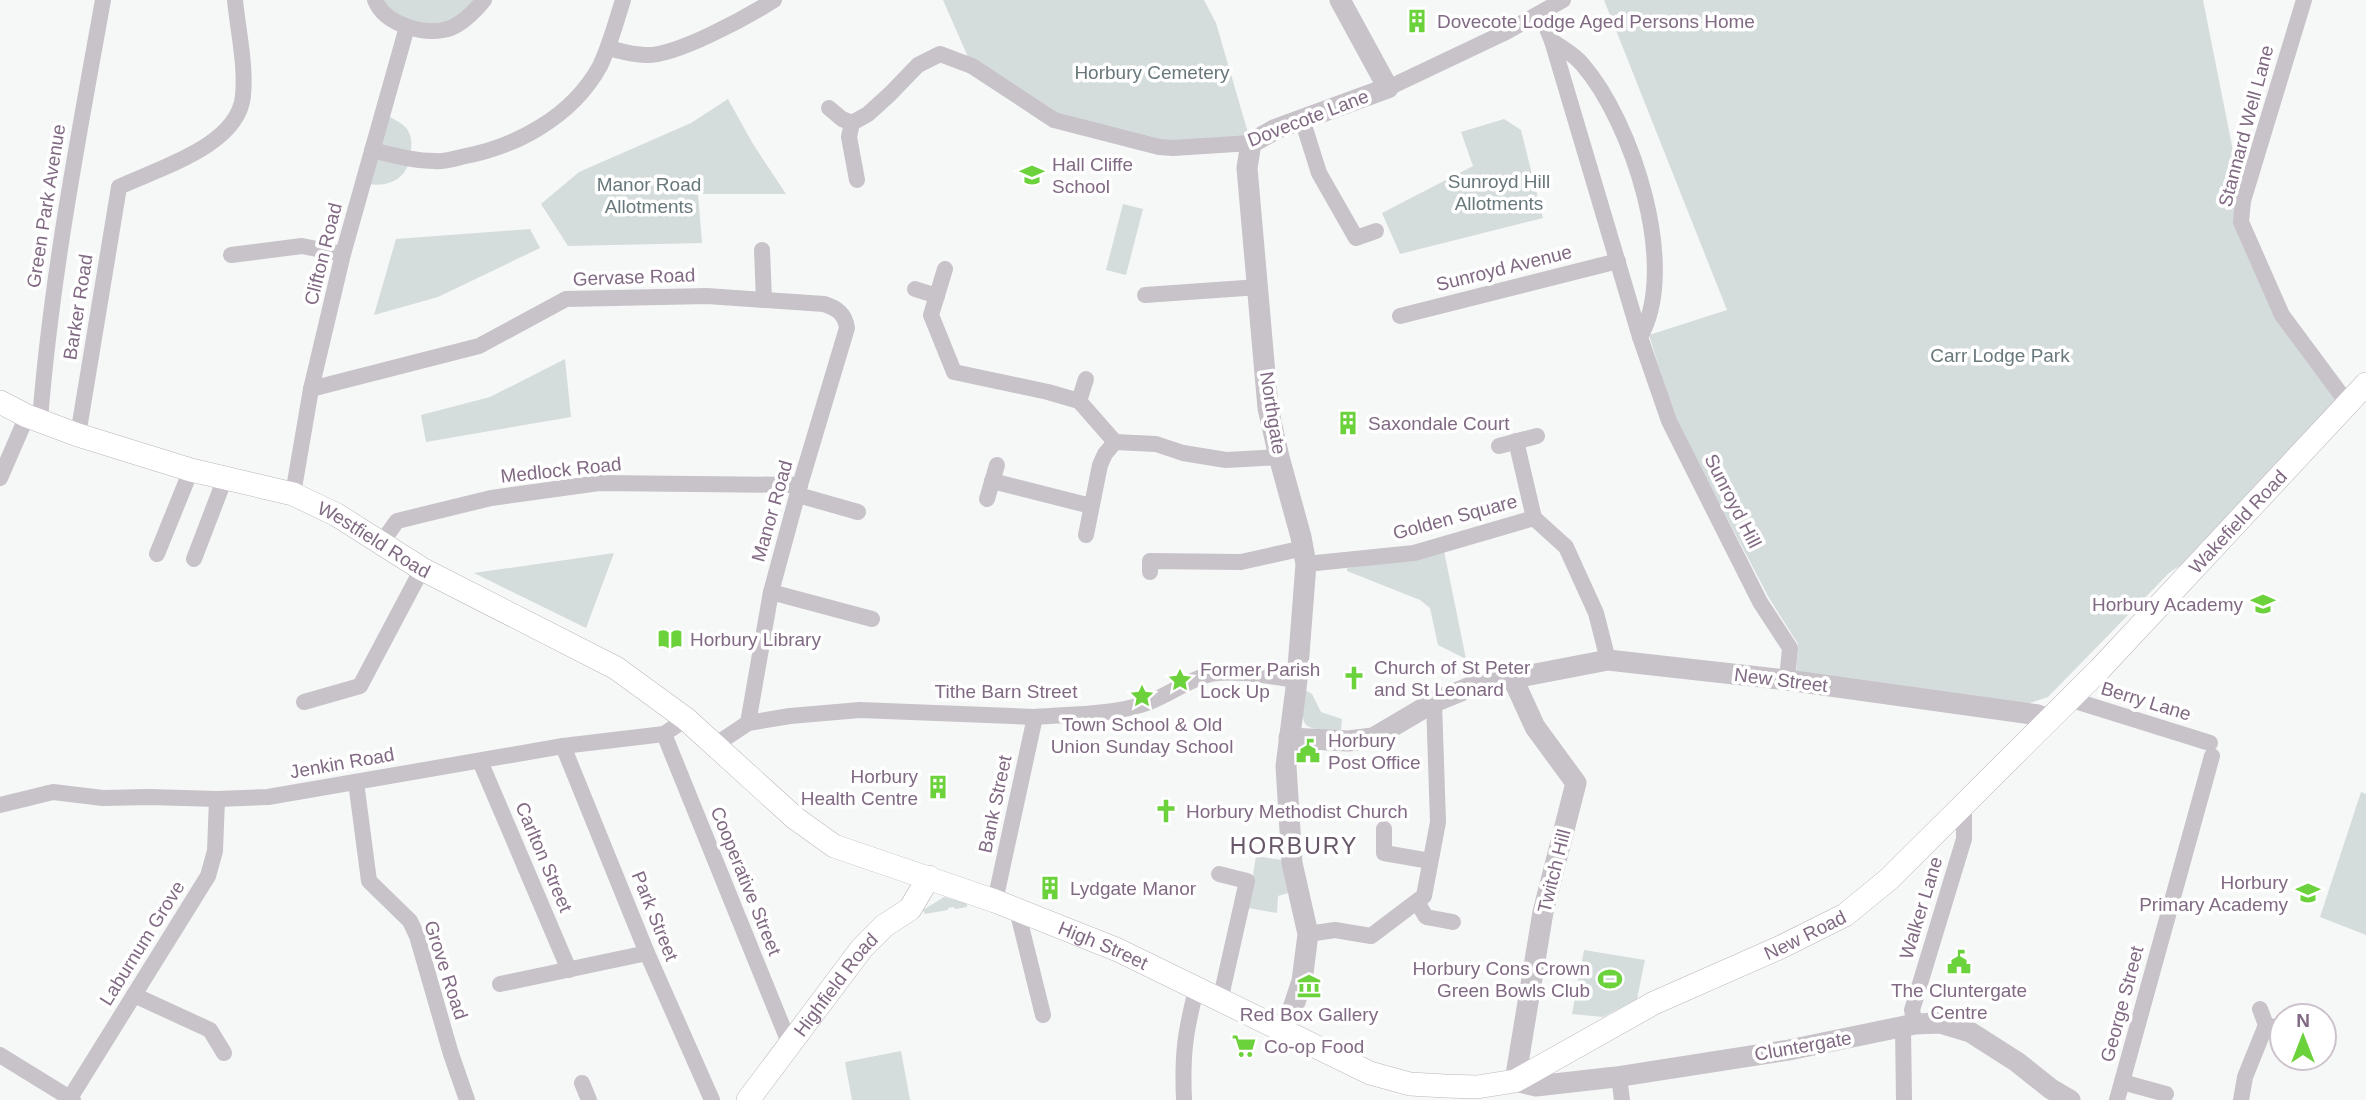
<svg xmlns="http://www.w3.org/2000/svg" width="2366" height="1100" font-family="Helvetica,sans-serif">
<style>
.green{fill:#d5dcdc}
.lines{fill:none;stroke-linecap:round;stroke-linejoin:round}
.secondary-casing{stroke:#bcb5bd;stroke-width:24}
.minor{stroke:#c8c2c9;stroke-width:16}
.tertiary{stroke:#c8c2c9;stroke-width:21}
.secondary{stroke:#fff;stroke-width:23}
.labels{text-anchor:middle;dominant-baseline:central;stroke-width:7;stroke-linejoin:round;paint-order:stroke}
.poi-label{font-size:19px;fill:#816a83;stroke:#fff;text-anchor:start}
.park-label{font-size:19px;fill:#68777b;stroke:#fff}
.street-label{font-size:19px;fill:#816a83;stroke:#fff}
.quarter-label{font-size:23px;letter-spacing:2px;fill:#675769;stroke:#fff}
</style>
<rect width="100%" height="100%" fill="#f6f8f7"/>
<g class="green">
<polygon points="375,0 484,0 450,28 407,27"/>
<polygon points="943,0 1204,0 1216,23 1251,143 1173,148 1054,120 972,66"/>
<polygon points="1604,0 2203,0 2243,201 2241,222 2282,315 2348,404 2221,538 2169,573 2048,697 2027,704 1796,677 1798,644 1769,598 1675,419 1649,335 1727,310"/>
<polygon points="728,99 753,144 786,194 698,194 702,243 568,246 541,204 579,172 691,123"/>
<path d="M384 114C392 118 401 122 407 129 411 135 412 142 411 150 410 179 389 189 362 183Z"/>
<polygon points="1504,119 1521,130 1543,218 1400,254 1382,213 1473,166 1461,132"/>
<polygon points="1123,204 1143,209 1126,275 1106,270"/>
<polygon points="530,229 540,248 438,297 374,315 396,239"/>
<polygon points="565,359 571,417 426,442 421,415 490,397"/>
<polygon points="1444,551 1466,659 1438,645 1430,608 1420,600 1347,571 1347,568 1413,559"/>
<polygon points="614,553 586,628 474,573"/>
<path d="M1305 690 1312 694 1321 712 1342 719 1341 731C1301 728 1300 731 1305 690Z"/>
<polygon points="2361,792 2366,794 2366,935 2320,917"/>
<polygon points="1256,856 1282,860 1292,892 1278,896 1277,913 1248,908"/>
<polygon points="944,897 967,903 967,907 955,909 954,907 948,908 948,910 925,914 923,910"/>
<polygon points="1584,950 1645,960 1637,999 1603,1017 1572,1014"/>
<polygon points="901,1051 910,1100 852,1100 845,1062"/>
</g>
<g class="lines">
<g class="secondary-casing">
<g id="secondary">
<path id="s1" d="M0 402 27 416 78 435 191 470 293 494 337 515 422 569 616 668 686 719 795 818 834 846 995 901 1118 950 1370 1073 1410 1084 1445 1086 1477 1087 1515 1081 1654 1003 1781 947 1845 915 1889 879 2099 670 2366 384"/>
<path id="s2" d="M748 1100 862 948 884 926 910 909 929 877"/>
</g>
</g>
<g class="minor">
<path d="M375 0C385 25 426 37 451 28 465 22 475 11 484 0"/>
<polyline points="2304,0 2243,201 2241,222 2282,315 2348,404"/>
<polyline points="1541,14 1552,41 1640,337 1669,421 1760,602 1790,648 1787,680"/>
<path d="M1552 41C1562 48 1575 55 1582 64 1632 121 1680 268 1640 337"/>
<path d="M608 48C620 51 633 55 645 55 675 57 747 17 774 0"/>
<polyline points="1388,88 1506,32 1563,0"/>
<polyline points="829,108 842,119 852,123"/>
<polyline points="1302,119 1319,173 1356,238 1376,231"/>
<path d="M372 150C393 155 413 161 435 161 444 162 453 159 461 157 516 147 572 117 600 66 610 45 616 22 623 0"/>
<polyline points="857,180 849,137 852,123 868,114 890,94 918,65 940,54 972,66 1054,120 1159,147 1173,148 1251,143"/>
<polyline points="762,250 764,300"/>
<polyline points="231,255 302,246 343,254"/>
<polyline points="945,269 931,315 954,372 1048,392 1079,401 1115,442"/>
<polyline points="915,289 937,296"/>
<polyline points="1145,295 1259,287"/>
<polyline points="1400,316 1618,261"/>
<path d="M311 389 479 346 566 299 707 296 824 304C837 308 845 314 847 328L800 485 771 592 748 723"/>
<polyline points="1079,401 1086,379"/>
<path d="M40 420C51 279 78 139 103 0"/>
<path d="M78 435 119 187C159 168 238 146 243 96 246 65 238 31 235 0"/>
<polyline points="1516,441 1534,518"/>
<polyline points="1115,442 1156,444 1183,453 1226,460 1279,457"/>
<polyline points="1499,446 1537,436"/>
<polyline points="0,478 27,416"/>
<polyline points="992,481 1091,506"/>
<polyline points="293,494 311,389 343,254 407,27"/>
<polyline points="798,495 858,512"/>
<polyline points="987,499 997,465"/>
<polyline points="1086,535 1100,465 1105,454 1115,442"/>
<polyline points="382,542 397,521 491,498 599,483 800,485"/>
<polyline points="157,554 191,470"/>
<polyline points="194,559 225,478"/>
<polyline points="1306,564 1414,553 1534,518 1566,547 1596,613 1608,660"/>
<polyline points="1150,572 1150,561 1241,562 1304,548"/>
<polyline points="771,592 872,619"/>
<polyline points="2069,699 2210,743"/>
<polyline points="304,702 360,686 422,569"/>
<polyline points="664,734 790,1045"/>
<path d="M715 745 748 723 790 716 860 710 1035 717C1072 714 1113 715 1147 703 1169 695 1189 679 1211 674 1236 669 1272 677 1297 680"/>
<polyline points="563,746 647,953 712,1100"/>
<polyline points="480,761 569,970"/>
<polyline points="356,782 369,881 410,921 417,936 451,1054 467,1100"/>
<polyline points="0,805 53,792 103,798 149,797 217,799 268,797 563,746 664,734 686,719"/>
<polyline points="1384,829 1384,853 1430,861"/>
<polyline points="1219,874 1247,881 1220,1001"/>
<polyline points="995,901 1035,717"/>
<polyline points="1417,902 1426,917 1453,922"/>
<polyline points="1017,910 1043,1015"/>
<polyline points="1308,934 1335,930 1371,936 1424,896 1438,822 1434,702"/>
<polyline points="500,984 647,953"/>
<polyline points="134,995 210,1030 224,1053"/>
<polyline points="2260,1009 2266,1025 2282,1029"/>
<polyline points="1915,1024 1912,1010 1964,839 1964,802"/>
<polyline points="1903,1027 1904,1100"/>
<polyline points="0,1055 73,1100"/>
<polyline points="1619,1077 1622,1100"/>
<polyline points="2122,1082 2166,1094"/>
<polyline points="582,1083 589,1100"/>
<polyline points="70,1098 208,876 215,851 217,799"/>
<path d="M1184 1100C1182 1055 1185 1033 1196 990"/>
<polyline points="2117,1100 2212,756"/>
<polyline points="2241,1100 2245,1077 2266,1025"/>
</g>
<g class="tertiary">
<polyline points="1513,679 1535,727 1576,783 1543,912 1515,1081 1536,1086 1616,1077 1789,1050 1915,1024 1940,1023 1970,1032 2017,1062 2051,1089 2070,1100"/>
<polyline points="1289,738 1348,741 1373,738 1434,702 1473,686 1608,660 1787,680 2038,715 2049,719"/>
<polyline points="1285,1032 1302,981 1308,934 1292,863 1286,766 1297,680 1306,564 1301,537 1279,457 1268,408 1247,168 1251,143 1276,129 1388,88 1340,0"/>
</g>
<use href="#secondary" class="secondary"/>
</g>
<defs>
<g id="building-bare" transform="scale(1.89)"><path d="M-4-6H4V6H1V3H-1V6H-4ZM-2.5-4.3h1.7v1.8h-1.7ZM.8-4.3h1.7v1.8H.8ZM-2.5-1h1.7V.8h-1.7ZM.8-1h1.7V.8H.8Z" fill="#6cd23c" stroke="#fff" stroke-width="2.5" paint-order="stroke"/></g>
<g id="school-bare" transform="scale(1.89)"><path d="M0-5L7-2L0 1L-7-2ZM-4 1L0 2.5L4 1V4Q0 6-4 4Z" fill="#6cd23c" stroke="#fff" stroke-width="2.5" paint-order="stroke"/></g>
<g id="library-bare" transform="scale(1.89)"><path d="M-6-4Q-3-5.5-.7-3.5V5Q-3 3-6 4ZM6-4Q3-5.5 .7-3.5V5Q3 3 6 4Z" fill="#6cd23c" stroke="#fff" stroke-width="2.5" paint-order="stroke"/></g>
<g id="church-bare" transform="scale(1.89)"><path d="M-1.2-6h2.4v3.5h3.3v2.4h-3.3V6h-2.4V-.1h-3.3v-2.4h3.3Z" fill="#6cd23c" stroke="#fff" stroke-width="2.5" paint-order="stroke"/></g>
<g id="sight-bare" transform="scale(1.89)"><path d="M0-6L1.8-2.2L6-1.7L2.9 1.2L3.7 5.4L0 3.3L-3.7 5.4L-2.9 1.2L-6-1.7L-1.8-2.2Z" fill="#6cd23c" stroke="#fff" stroke-width="2.5" paint-order="stroke"/></g>
<g id="civic-bare" transform="scale(1.89)"><path d="M-.6-6.5H3V-4.5H.6V-3L4-1V1h2V6H-6V1h2V-1L-.6-3ZM-1.2 2.5V6h2.4V2.5Z" fill="#6cd23c" stroke="#fff" stroke-width="2.5" paint-order="stroke"/></g>
<g id="stadium-bare" transform="scale(1.89)"><path d="M0-5a6.5 5 0 1 0 0 10a6.5 5 0 1 0 0-10ZM-3.5-1.8h7v3.6h-7Z" fill="#6cd23c" stroke="#fff" stroke-width="2.5" paint-order="stroke"/></g>
<g id="museum-bare" transform="scale(1.89)"><path d="M0-6L6-3V-2H-6V-3ZM-5-1h2V3h-2ZM-1-1h2V3h-2ZM3-1h2V3H3ZM-6 4H6V6H-6Z" fill="#6cd23c" stroke="#fff" stroke-width="2.5" paint-order="stroke"/></g>
<g id="supermarket-bare" transform="scale(1.89)"><path d="M-6-5.5h2.5l.6 2H6L4.5 2H-2.5L-4.4-4H-6ZM-1.5 3.2a1.3 1.3 0 1 0 .1 0ZM3 3.2a1.3 1.3 0 1 0 .1 0Z" fill="#6cd23c" stroke="#fff" stroke-width="2.5" paint-order="stroke"/></g>
</defs>
<g fill-rule="evenodd">
<use href="#building-bare" x="1417" y="21"/>
<use href="#school-bare" x="1032" y="175"/>
<use href="#building-bare" x="1348" y="423"/>
<use href="#school-bare" x="2263" y="604"/>
<use href="#library-bare" x="670" y="639"/>
<use href="#church-bare" x="1354" y="678"/>
<use href="#sight-bare" x="1180" y="680"/>
<use href="#sight-bare" x="1142" y="696"/>
<use href="#civic-bare" x="1308" y="751"/>
<use href="#building-bare" x="938" y="787"/>
<use href="#church-bare" x="1166" y="811"/>
<use href="#building-bare" x="1050" y="888"/>
<use href="#school-bare" x="2308" y="893"/>
<use href="#civic-bare" x="1959" y="962"/>
<use href="#stadium-bare" x="1610" y="979"/>
<use href="#museum-bare" x="1309" y="986"/>
<use href="#supermarket-bare" x="1244" y="1046"/>
</g>
<g class="labels">
<g class="poi-label">
<text x="1437" y="21">Dovecote Lodge Aged Persons Home</text>
<text x="1052" y="164">Hall Cliffe<tspan x="1052" dy="22">School</tspan></text>
<text x="1368" y="423">Saxondale Court</text>
<text x="2243" y="604" text-anchor="end">Horbury Academy</text>
<text x="690" y="639">Horbury Library</text>
<text x="1374" y="667">Church of St Peter<tspan x="1374" dy="22">and St Leonard</tspan></text>
<text x="1200" y="669">Former Parish<tspan x="1200" dy="22">Lock Up</tspan></text>
<text x="1142" y="724" text-anchor="middle">Town School &amp; Old<tspan x="1142" dy="22">Union Sunday School</tspan></text>
<text x="1328" y="740">Horbury<tspan x="1328" dy="22">Post Office</tspan></text>
<text x="918" y="776" text-anchor="end">Horbury<tspan x="918" dy="22">Health Centre</tspan></text>
<text x="1186" y="811">Horbury Methodist Church</text>
<text x="2288" y="882" text-anchor="end">Horbury<tspan x="2288" dy="22">Primary Academy</tspan></text>
<text x="1070" y="888">Lydgate Manor</text>
<text x="1590" y="968" text-anchor="end">Horbury Cons Crown<tspan x="1590" dy="22">Green Bowls Club</tspan></text>
<text x="1959" y="990" text-anchor="middle">The Cluntergate<tspan x="1959" dy="22">Centre</tspan></text>
<text x="1309" y="1014" text-anchor="middle">Red Box Gallery</text>
<text x="1264" y="1046">Co-op Food</text>
</g>
<g class="park-label">
<text x="1152" y="72">Horbury Cemetery</text>
<text x="1499" y="181">Sunroyd Hill<tspan x="1499" dy="22">Allotments</tspan></text>
<text x="649" y="184">Manor Road<tspan x="649" dy="22">Allotments</tspan></text>
<text x="2000" y="355">Carr Lodge Park</text>
</g>
<g class="street-label">
<text transform="translate(1308 118) rotate(-21)">Dovecote Lane</text>
<text transform="translate(2246 126) rotate(-75)">Stannard Well Lane</text>
<text transform="translate(46 206) rotate(-81)">Green Park Avenue</text>
<text transform="translate(323 254) rotate(-76)">Clifton Road</text>
<text transform="translate(1504 268) rotate(-14)">Sunroyd Avenue</text>
<text transform="translate(634 277) rotate(-2)">Gervase Road</text>
<text transform="translate(78 307) rotate(-81)">Barker Road</text>
<text transform="translate(1273 413) rotate(81)">Northgate</text>
<text transform="translate(561 470) rotate(-6)">Medlock Road</text>
<text transform="translate(1733 501) rotate(63)">Sunroyd Hill</text>
<text transform="translate(772 511) rotate(-74)">Manor Road</text>
<text transform="translate(1455 517) rotate(-15)">Golden Square</text>
<text stroke="none"><textPath href="#s1" startOffset="2613">Wakefield Road</textPath></text>
<text stroke="none"><textPath href="#s1" startOffset="401">Westfield Road</textPath></text>
<text transform="translate(1781 680) rotate(7)">New Street</text>
<text x="1006" y="691">Tithe Barn Street</text>
<text transform="translate(2146 701) rotate(17)">Berry Lane</text>
<text transform="translate(342 763) rotate(-10)">Jenkin Road</text>
<text transform="translate(995 804) rotate(-78)">Bank Street</text>
<text transform="translate(544 857) rotate(67)">Carlton Street</text>
<text transform="translate(1554 871) rotate(-76)">Twitch Hill</text>
<text transform="translate(746 881) rotate(68)">Cooperative Street</text>
<text transform="translate(1921 908) rotate(-73)">Walker Lane</text>
<text transform="translate(655 916) rotate(68)">Park Street</text>
<text stroke="none"><textPath href="#s1" startOffset="2012">New Road</textPath></text>
<text transform="translate(142 943) rotate(-58)">Laburnum Grove</text>
<text stroke="none"><textPath href="#s1" startOffset="1244">High Street</textPath></text>
<text transform="translate(446 970) rotate(72)">Grove Road</text>
<text stroke="none"><textPath href="#s2" startOffset="145">Highfield Road</textPath></text>
<text transform="translate(2122 1004) rotate(-75)">George Street</text>
<text transform="translate(1803 1046) rotate(-10)">Cluntergate</text>
</g>
<g class="quarter-label">
<text x="1294" y="846">HORBURY</text>
</g>
</g>
<g transform="translate(2303 1037)"><circle r="33" fill="#ffffff" stroke="#cdc3cd" stroke-width="2"/>
<path d="M0-5L12 26L0 18L-12 26Z" fill="#6cd23c"/>
<text y="-10" font-size="19" font-weight="bold" text-anchor="middle" fill="#816a83">N</text>
</g>
</svg>
